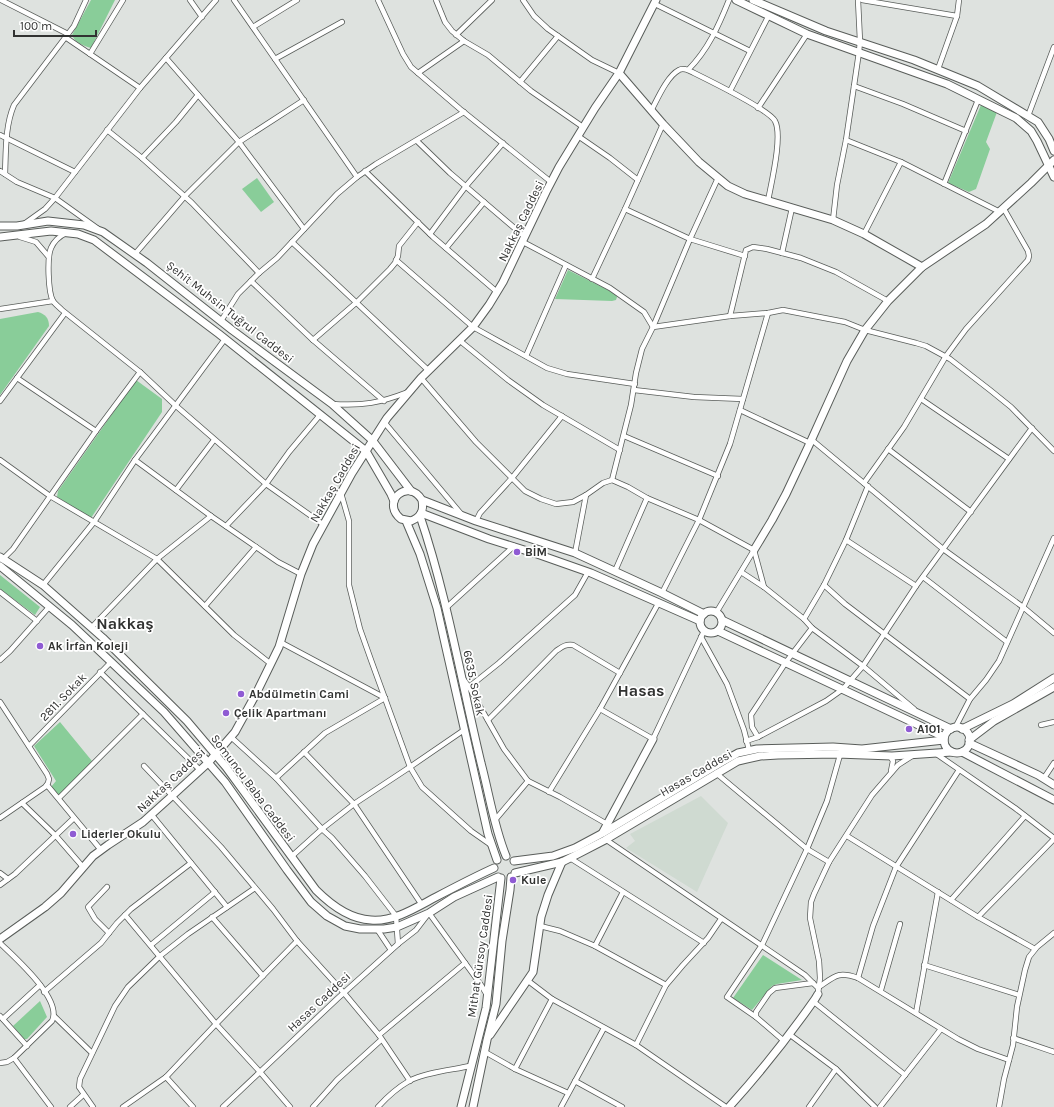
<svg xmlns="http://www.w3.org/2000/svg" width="1054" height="1107" font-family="Karla,sans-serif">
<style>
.built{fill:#cfdad1}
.green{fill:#89cd99}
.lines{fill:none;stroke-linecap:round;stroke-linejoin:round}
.street-casing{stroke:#595d5a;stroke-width:6}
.secondary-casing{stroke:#595d5a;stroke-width:9}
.street{stroke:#fff;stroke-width:4.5}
.secondary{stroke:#fff;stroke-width:7}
.poi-dot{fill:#8f5bd3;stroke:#fff;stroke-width:1.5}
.labels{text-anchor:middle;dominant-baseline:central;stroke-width:3.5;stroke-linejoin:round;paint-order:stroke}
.street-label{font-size:12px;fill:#313231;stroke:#fff}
.poi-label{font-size:12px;font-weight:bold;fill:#313231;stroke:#fff;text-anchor:start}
.district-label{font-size:16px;font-weight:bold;fill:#313231;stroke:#fff}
</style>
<rect width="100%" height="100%" fill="#dee2df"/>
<polygon class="built" points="701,796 728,823 697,892 626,848 635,841 630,834"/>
<g class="green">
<path d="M91 0H115L91 48C84 46 75 43 72 35Z"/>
<polygon points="981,105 997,112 986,142 990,149 976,189 969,192 948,183"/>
<polygon points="257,178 274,202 261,212 242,189"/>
<polygon points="568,270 616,294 617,297 616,300 612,301 555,299"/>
<path d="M38 312C45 314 49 318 49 326L0 395V319Z"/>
<polygon points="136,380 162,399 162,412 91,518 57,497 58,491"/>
<polygon points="0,575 40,607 35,615 0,589"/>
<polygon points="60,722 92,761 60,796 51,787 56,781 34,746"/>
<polygon points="763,955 802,980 777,984 772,986 752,1010 733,998"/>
<polygon points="40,1001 47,1017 27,1039 24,1039 13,1026"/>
</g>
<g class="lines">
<g class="street-casing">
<g id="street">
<polyline points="1,0 68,34"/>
<polyline points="190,0 202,17"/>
<polyline points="234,0 357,177"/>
<polyline points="378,0 403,54 411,67 460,109 551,182"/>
<polyline points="436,0 445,22 452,31 464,41 488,55 531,91 583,127"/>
<polyline points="523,0 534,16 548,29 592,60 619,73"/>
<polyline points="862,0 957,16"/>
<polyline points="655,4 750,51"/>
<polyline points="253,27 297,0"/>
<polyline points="456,35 492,0"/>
<polyline points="65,37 140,88"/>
<polyline points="90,54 123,0"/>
<polyline points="166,58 239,142 304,229"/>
<polyline points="275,59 342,22"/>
<polyline points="938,69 957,16 959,0"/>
<path d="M688 70C708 50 719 25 729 0"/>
<polyline points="418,73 464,41"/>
<polyline points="520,82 558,36"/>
<polyline points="854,86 903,104 966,131"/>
<polyline points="730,91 769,15"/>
<polyline points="758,108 807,34"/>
<path d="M651 111C657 100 667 76 679 70 682 68 685 69 688 70 704 78 769 109 775 121 783 136 771 184 768 201"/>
<polyline points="1028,116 1054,47"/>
<polyline points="107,130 142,158 192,203 259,273"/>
<polyline points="0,135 75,172"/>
<polyline points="578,136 610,158 638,180"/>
<polyline points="846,140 901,162 1000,212"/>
<polyline points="417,141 450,173 525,237"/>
<polyline points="142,158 176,122 198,95"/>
<polyline points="0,171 17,182 55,198 97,228"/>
<polyline points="365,171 433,237 497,292"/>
<path d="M5 174C6 151 5 126 14 105L74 26 86 0"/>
<polyline points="944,184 978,100"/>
<polyline points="625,209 690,239 745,256"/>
<polyline points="833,220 837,185 846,140 859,52 860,41 858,0"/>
<polyline points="24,224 45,209 55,198 140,88 216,0"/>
<path d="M66 233C60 236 54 241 51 248 47 257 48 292 53 301 55 304 59 307 62 310L140 372 175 405 266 484 324 525"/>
<polyline points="430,234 466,186 503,143"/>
<polyline points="864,234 901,162"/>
<polyline points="20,237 36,242 48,256"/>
<polyline points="292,242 429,371"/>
<polyline points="523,242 610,288 644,312 653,327 730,316 768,313 783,310 845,322 865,330 916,343 926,346 950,359 990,390 1011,407 1054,451"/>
<polyline points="446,248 484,202"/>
<polyline points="782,253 792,208"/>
<polyline points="135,254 185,196 239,142 304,100"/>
<polyline points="396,260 473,327 547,368 567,374 635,384"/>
<polyline points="592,279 625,209 663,124"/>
<polyline points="251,281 313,340 384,401"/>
<polyline points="0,309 53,301"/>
<polyline points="730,316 746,250 753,247 767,249 801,258 836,272 888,301"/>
<polyline points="221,321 238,294 259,273 277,258 337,194 357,177 376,164 464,112"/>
<polyline points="313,340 357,302 390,269 395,263 398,256 399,246 418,222"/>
<polyline points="459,340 508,380 543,405 620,450"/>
<polyline points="526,356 566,265"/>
<polyline points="17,378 96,431"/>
<polyline points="421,378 476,442 525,491 541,499 556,504 573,502 586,495 603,483 612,480 628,487 647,498 699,520 754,550 764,587"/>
<polyline points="634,390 694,397 743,399"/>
<polyline points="921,399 1009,459"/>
<polyline points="0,401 65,313"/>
<path d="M332 404C363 406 380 403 408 392"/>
<polyline points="740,410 810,443"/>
<polyline points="384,422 462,515"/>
<polyline points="624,436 718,476"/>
<polyline points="812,440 943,549 1023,607 1054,633"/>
<polyline points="888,449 971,512"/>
<polyline points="0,460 50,496 157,559 234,635 271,664"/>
<polyline points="135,460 211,516 278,562 301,574"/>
<polyline points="612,480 631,405 636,373 642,349 653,327 690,239 718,178"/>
<polyline points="864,483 904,427 946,356 966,329 1028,260 1029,256 1028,251 1004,209"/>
<polyline points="176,490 214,440"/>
<polyline points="341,493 349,521 349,585 360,629 371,660 410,767 422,787 471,831 491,845"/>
<polyline points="476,521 480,513 512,478 562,416"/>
<polyline points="226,526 266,484 289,452 320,415"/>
<polyline points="846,540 916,586"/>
<polyline points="575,553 586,495"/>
<polyline points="2,560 13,549 96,431 140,372"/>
<polyline points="615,571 647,498"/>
<polyline points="741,572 764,587 804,619 812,628 863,666 843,689 826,701 758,737 746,741"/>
<polyline points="923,577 1007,642"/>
<polyline points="43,585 94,522 135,460 225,339"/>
<polyline points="824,585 845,604 970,699"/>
<polyline points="0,592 37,621"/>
<polyline points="662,593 699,520 730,444 768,313"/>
<polyline points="205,606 256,547"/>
<polyline points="447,607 514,546"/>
<polyline points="716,613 754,550"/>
<polyline points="804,619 824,585 846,540 868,486"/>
<polyline points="91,628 157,559 211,516"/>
<polyline points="701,637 727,684 744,730 749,750"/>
<polyline points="280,642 385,698"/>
<polyline points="0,660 10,651 50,606"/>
<polyline points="100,672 200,770"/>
<polyline points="464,680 469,687 504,749 528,781 560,797 607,824"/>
<polyline points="469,687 499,663 575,595 588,572"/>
<polyline points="0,702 47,774 49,779 48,783 45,787 0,818"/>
<polyline points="600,709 653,739 704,631"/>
<polyline points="914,709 863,666 916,586 1032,428"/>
<path d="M488 720 556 651C562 647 565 644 573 645L620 673"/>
<polyline points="1041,725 1054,722"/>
<polyline points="955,728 970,699 986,680 999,661 1054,538"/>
<polyline points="231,737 276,778 322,829 332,838 365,876 396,916 398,944"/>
<polyline points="758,737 752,727 751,715 786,662 812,628"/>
<polyline points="29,746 111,662"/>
<polyline points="304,752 354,804 422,905"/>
<polyline points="935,753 1015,808 1054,838"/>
<polyline points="890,756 893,761 891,771"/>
<polyline points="144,766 221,847 273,909 297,941 344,993 379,1035 410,1081"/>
<polyline points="716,773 807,849 829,862"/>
<polyline points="276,778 325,733 385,698"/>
<polyline points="1044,778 1054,763"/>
<polyline points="47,785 101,850"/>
<polyline points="549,792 600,709 659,602"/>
<polyline points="59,798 143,714"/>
<polyline points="22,803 56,836 83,867"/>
<polyline points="151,814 227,907"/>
<polyline points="495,820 528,781"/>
<polyline points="847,836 978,917 1035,949"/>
<polyline points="605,839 805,975 818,988 818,990"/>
<polyline points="291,857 322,829 354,804 410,767 464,730"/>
<polyline points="570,858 704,943"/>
<polyline points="0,873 8,879"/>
<polyline points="0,885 15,874 74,818"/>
<polyline points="107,887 88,907 95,919 109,933"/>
<polyline points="951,900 1025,816"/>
<polyline points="125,915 216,1024 260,1072 290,1107"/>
<polyline points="212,917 263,976"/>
<polyline points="978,917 1054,839"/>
<polyline points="540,926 560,931 595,946 623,892"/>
<polyline points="377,929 391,950"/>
<path d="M0 943C14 957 63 999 52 1021L14 1058 7 1062 0 1063"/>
<polyline points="151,945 215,892"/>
<polyline points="595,946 666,985"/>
<polyline points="924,965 1019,995"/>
<polyline points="858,978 873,926 896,867 959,770"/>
<polyline points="527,980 552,999 636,1045 726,1107"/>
<path d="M819 987C835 976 838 971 858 978L958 1039 978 1049 1009 1060"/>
<polyline points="881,990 900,924"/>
<polyline points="44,992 101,943 117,923 131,909 191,863"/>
<polyline points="818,994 820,978 819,961 810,918 811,902 814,894 829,862 872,795 898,765 912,756"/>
<polyline points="814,1002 905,1075"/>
<polyline points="916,1013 938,892"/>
<polyline points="0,1016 27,1046"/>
<polyline points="54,1016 92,1053"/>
<polyline points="756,1017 727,997 762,945 807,849 827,801 840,755"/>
<polyline points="3,1019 40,985"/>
<polyline points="789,1034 836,1069 875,1107"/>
<polyline points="379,1035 465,963"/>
<polyline points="1013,1038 1054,1052"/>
<polyline points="784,1041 756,1017 756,1012 769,993 775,988 813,983"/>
<polyline points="636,1045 666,985 683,965 708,938 721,919"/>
<polyline points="485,1052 515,1069 568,1093"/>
<polyline points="14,1058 51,1107"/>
<polyline points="515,1069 552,999"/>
<polyline points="166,1077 193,1107"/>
<polyline points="575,1081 622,1107"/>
<polyline points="70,1107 83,1095"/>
<polyline points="93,1107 79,1087 80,1079 115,1006 128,987 160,956 188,934 255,888"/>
<polyline points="123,1107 166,1077 216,1024 297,941"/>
<polyline points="223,1107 337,999 398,944 416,930 429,913 481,985 487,995"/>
<polyline points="313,1107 337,1080 381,1040"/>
<path d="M378 1107C387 1097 397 1088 409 1081 426 1072 452 1070 470 1066"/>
<polyline points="561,1107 604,1028"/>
<polyline points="809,1107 836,1069"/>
<polyline points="880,1107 941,1029"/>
<polyline points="999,1107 1004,1079 1013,1045 1017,1007 1025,970 1029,957 1037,947 1054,933"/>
</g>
</g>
<g class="secondary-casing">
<g id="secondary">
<polyline points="736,0 807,34 947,84 1016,118 1031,131 1037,141 1054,177"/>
<polyline points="753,0 826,31 914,60 978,86 1038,122 1049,139 1054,151"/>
<polyline points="619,73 663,124 699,162 728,186 745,194 833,220 864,234 922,267"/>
<polyline points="0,226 17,226 48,221 84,225 103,232 147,263 232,330 332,404 372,440 411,491"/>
<polyline points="0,237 51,231 78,234 94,240 219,334 366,451 391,494 394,501"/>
<path d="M422 500C424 511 421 517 411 521L401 519C380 502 408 477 422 500L476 521 575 553 662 593 704 614"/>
<polyline points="421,513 489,539 537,554 591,573 700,621"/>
<path d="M420 516C447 596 461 680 481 763 489 793 494 827 506 856"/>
<polyline points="406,521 420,554 437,608 488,834 497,860"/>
<polyline points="754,550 772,520 786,494 810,443 847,361 865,330 888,301 922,267 986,224 1031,183 1054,160"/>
<path d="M0 557 43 585 103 638 187 721 226 767 316 890C331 905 349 919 371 920 394 922 417 907 436 897 455 887 474 877 494 868"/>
<polyline points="0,566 72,625 164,712 225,782 287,870 311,902 327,916 345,926 360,929 384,929 397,927 429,913 454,897 498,877"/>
<circle cx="711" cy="622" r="11"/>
<polyline points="722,620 951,729"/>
<polyline points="718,631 944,737"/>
<circle cx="957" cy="740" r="13"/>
<polyline points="962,729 1013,704 1054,678"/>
<polyline points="969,740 994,721 1054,687"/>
<polyline points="969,743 1038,775 1054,785"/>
<polyline points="962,752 1054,800"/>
<polyline points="603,832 653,739"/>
<polyline points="514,861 553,856 575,848 603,833 722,762 738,753 757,749 833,747 862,749 944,740"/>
<polyline points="515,873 562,862 570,858 605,840 738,761 760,756 778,755 837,754 892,756 952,752"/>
<polyline points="0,939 45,907 61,893 93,856 108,845 143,822 173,795 208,763 235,732 256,694 279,647 301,574 313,544 352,473 387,418 421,378 473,327 489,305 503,282 546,192 559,167 595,108 619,73 656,0"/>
<polyline points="490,1035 533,972 541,917 548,895 562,862"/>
<polyline points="461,1107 486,1008 501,878"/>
<polyline points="473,1107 487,1040 496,1004 502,941 510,890 511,877"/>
<path d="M729 1107C760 1073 789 1036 815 999L818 994"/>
</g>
</g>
<use href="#street" class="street"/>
<use href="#secondary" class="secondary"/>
</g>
<g class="poi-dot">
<circle cx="517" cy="552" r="4"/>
<circle cx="40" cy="646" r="4"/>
<circle cx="241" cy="694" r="4"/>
<circle cx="226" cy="713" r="4"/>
<circle cx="909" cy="729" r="4"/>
<circle cx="73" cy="834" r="4"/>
<circle cx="513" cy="880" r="4"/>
</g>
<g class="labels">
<g class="street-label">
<text transform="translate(521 221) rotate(-64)">Nakkaş Caddesi</text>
<text transform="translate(230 312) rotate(38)">Şehit Muhsin Tuğrul Caddesi</text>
<text transform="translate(335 483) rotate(-60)">Nakkaş Caddesi</text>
<text transform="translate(474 683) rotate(78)">6635. Sokak</text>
<text transform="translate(63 697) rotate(-46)">2811. Sokak</text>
<text transform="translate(696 773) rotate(-30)">Hasas Caddesi</text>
<text transform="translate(171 780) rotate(-43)">Nakkaş Caddesi</text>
<text transform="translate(253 788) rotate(53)">Somuncu Baba Caddesi</text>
<text transform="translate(480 956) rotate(-82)">Mithat Gürsoy Caddesi</text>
<text transform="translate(319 1002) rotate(-43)">Hasas Caddesi</text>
</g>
<g class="poi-label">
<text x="525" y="552">BİM</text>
<text x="48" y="646">Ak İrfan Koleji</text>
<text x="249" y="694">Abdülmetin Cami</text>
<text x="234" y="713">Çelik Apartmanı</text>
<text x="917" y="729">A101</text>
<text x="81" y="834">Liderler Okulu</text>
<text x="521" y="880">Kule</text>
</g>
<g class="district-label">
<text x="125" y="623">Nakkaş</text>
<text x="641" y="690">Hasas</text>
</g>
</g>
<path d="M14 30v6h82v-6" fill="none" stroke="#313231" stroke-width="2"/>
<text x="20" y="30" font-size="12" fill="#313231" stroke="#ffffff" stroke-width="3" paint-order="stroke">100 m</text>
</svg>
